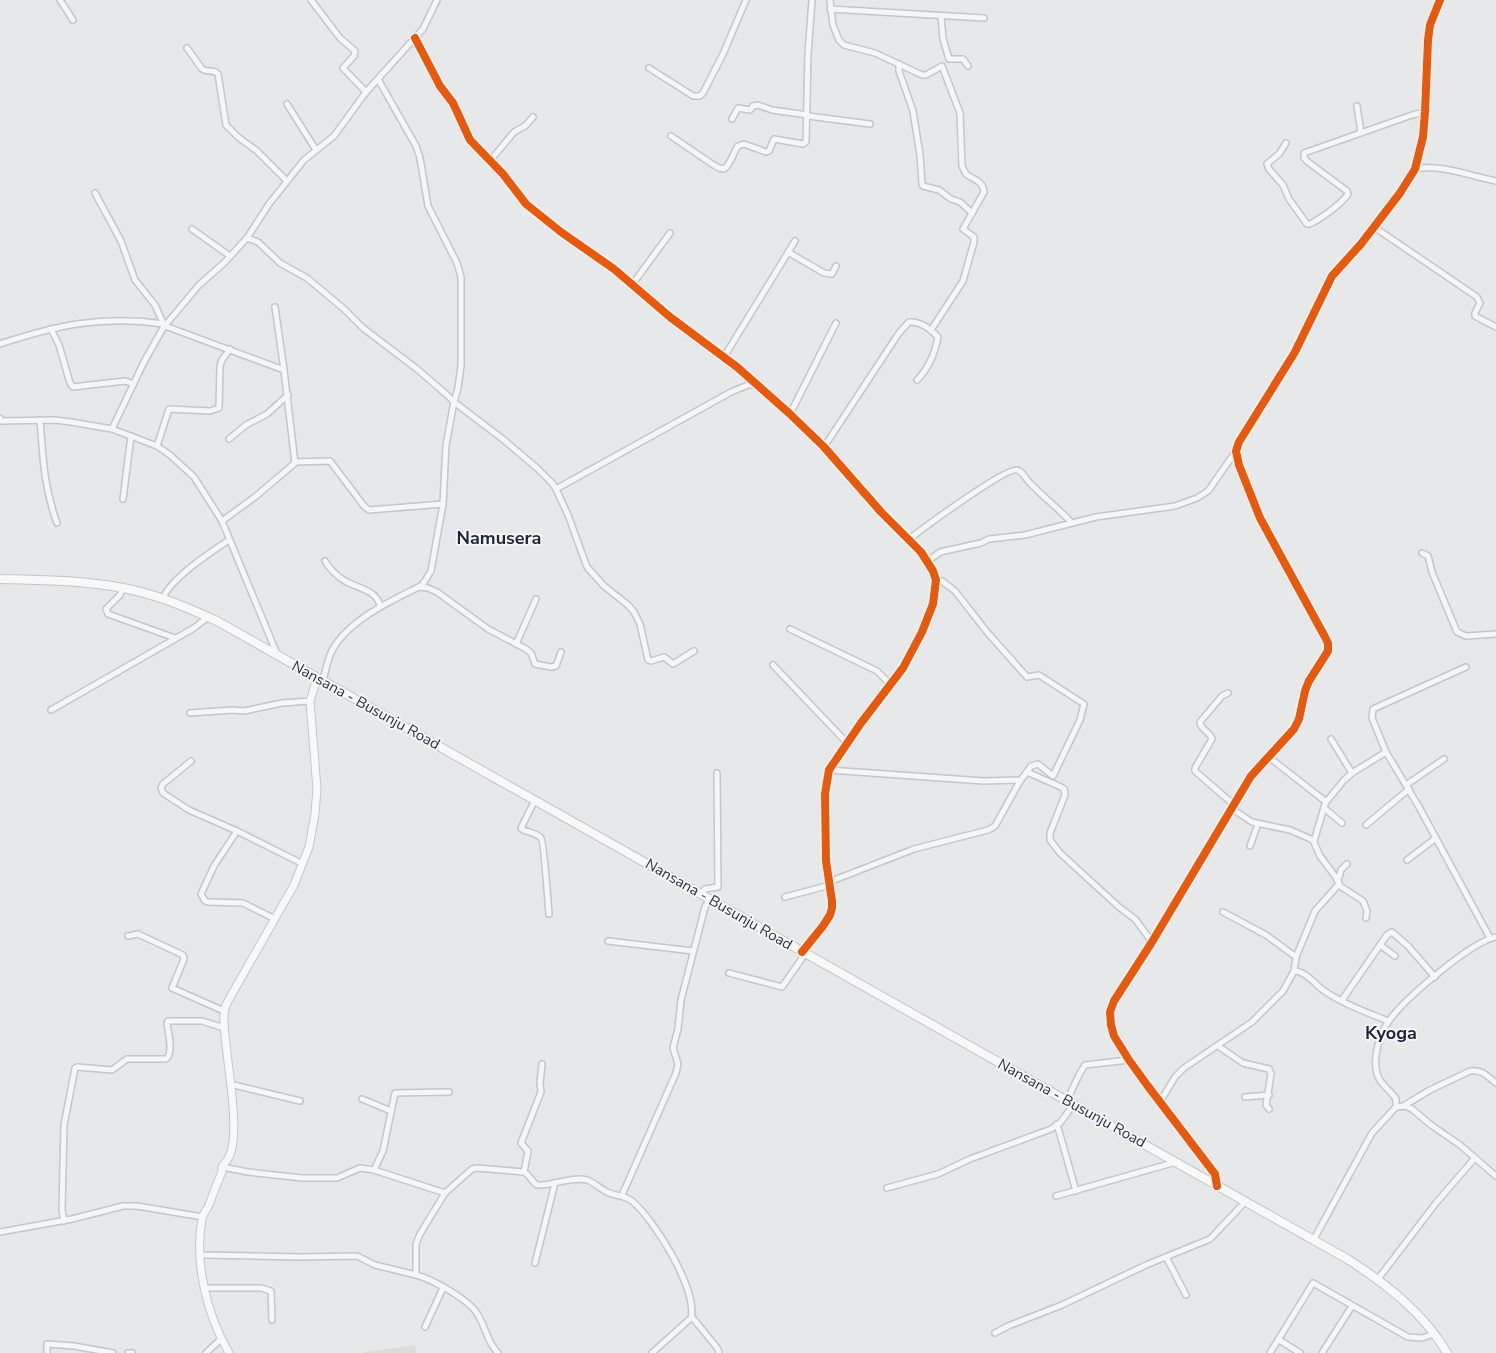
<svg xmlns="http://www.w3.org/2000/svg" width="1496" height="1353" font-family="'Nunito Sans',sans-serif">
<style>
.green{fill:#d6ded6}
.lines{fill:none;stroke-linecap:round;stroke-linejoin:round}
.street-casing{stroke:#c4c6c8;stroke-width:8}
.secondary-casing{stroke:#c4c6c8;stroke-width:9}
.primary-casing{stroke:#c2c5c8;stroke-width:10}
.street{stroke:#f5f6f7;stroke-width:5}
.secondary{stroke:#f8f8f8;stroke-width:7}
.primary{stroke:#f8f8f8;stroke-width:8}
.cycleway-casing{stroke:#f4f6f9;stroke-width:11}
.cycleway{stroke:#e8590c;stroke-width:8}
.labels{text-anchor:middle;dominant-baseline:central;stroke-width:4;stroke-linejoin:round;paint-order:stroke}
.street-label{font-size:15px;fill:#2b3445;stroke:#f4f6f9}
.quarter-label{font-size:18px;font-weight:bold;fill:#1d2536;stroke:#f4f6f9}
</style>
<rect width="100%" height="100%" fill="#e6e8ea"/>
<polygon class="green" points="415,1345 416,1353 361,1353"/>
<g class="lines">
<g class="street-casing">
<g id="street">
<polyline points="60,0 73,20"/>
<polyline points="311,0 340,38 355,51 354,56 343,68 366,92"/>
<path d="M830 0 833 25 839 40 844 45 875 53 922 75H926L942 66 960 113 962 166 966 174C974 180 983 181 984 192L963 229 974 237V242L963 281 931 330"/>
<polyline points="830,9 984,18"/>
<polyline points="941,16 943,39 949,59 963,59 968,66"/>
<polyline points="415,38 440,86 453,103 470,140 503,174 526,204 561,232 614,269 670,317 737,367 790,414 824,447 881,512 921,552 933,571 936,580 933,604 922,632 903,668 861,723 829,770 825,794 826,861 832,901 832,908 830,915 823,926 802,952"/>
<path d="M187 48 202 69C208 73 214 69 218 74L226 125 238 137 257 151 287 181"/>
<polyline points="899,64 899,71 913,111 920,155 922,184 923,186 939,190 951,199 960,202 972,213"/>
<polyline points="649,68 693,96 700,96 703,93 723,54 746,0"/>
<polyline points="287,104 316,150"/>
<polyline points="1357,106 1361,133"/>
<polyline points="808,116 870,124"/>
<polyline points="732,119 738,108 750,110 753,106 758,105 772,110 808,115"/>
<path d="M671 136 712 164 719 168 724 169C731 164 733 153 738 146L744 144 766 152 769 151 774 139 803 144 806 142 808 54 812 0"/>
<path d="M1286 143 1279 154 1267 164 1269 169 1283 185 1289 199 1307 224H1310C1320 219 1343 203 1348 194L1347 191 1308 162 1304 158V153L1412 115 1425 112"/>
<polyline points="490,161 514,132 525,126 533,117"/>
<path d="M1415 169C1443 164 1469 176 1496 181"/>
<polyline points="95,193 121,241 135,280 155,305 164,325"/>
<polyline points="1374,227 1477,297 1480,303 1475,313 1475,316 1496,327"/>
<polyline points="192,229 230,256"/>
<polyline points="247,238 258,242 280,263 307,278 344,309 363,328 417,369 446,394 454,402 504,440 538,469 552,483 556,489 731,392 748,385 758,385"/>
<polyline points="788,252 824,273 832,274 836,266"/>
<polyline points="632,285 670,233"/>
<polyline points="275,307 284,370"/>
<polyline points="165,326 284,370 295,463 255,497 222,521"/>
<polyline points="51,329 59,345 70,383 73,387 125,381 131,383 133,385"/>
<path d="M0 344C57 325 103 315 164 324"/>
<polyline points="724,357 795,241"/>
<polyline points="790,414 836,323"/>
<polyline points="0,418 1,421 55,420 71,422 112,429 157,446 170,455 194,477 222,521 277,654"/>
<path d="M40 420C43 458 44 488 57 523"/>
<polyline points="112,429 144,362 163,328 199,285 224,263 247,238 269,204 304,160 334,136 366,92 423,29 437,0"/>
<polyline points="229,439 246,425 267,414 288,395"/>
<polyline points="157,446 169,409 210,411 219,408 220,366 222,360 230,349"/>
<path d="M824 447 899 333 909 322C921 321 930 329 938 337 935 353 929 368 917 380"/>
<polyline points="294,462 330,461 364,506 369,510 443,504"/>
<polyline points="556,489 568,515 587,567 604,586 628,605 634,612 640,624 648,660 651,661 664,657 673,664 694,651"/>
<polyline points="123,499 131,436"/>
<path d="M908 540C922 529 1006 467 1017 470 1022 471 1025 477 1028 481 1042 496 1058 508 1072 523"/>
<polyline points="1422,553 1428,556 1432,572 1457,632 1466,636 1496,634"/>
<path d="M325 561C329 568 337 576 345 581 357 588 377 590 380 606"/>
<polyline points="928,561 940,552 981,543 989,539 1025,535 1096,517 1175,506 1197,498 1208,491 1236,451"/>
<polyline points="936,580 942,581 955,591 987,632 1027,677 1039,675 1084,704 1080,720 1053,776 1038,764 1031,766 1026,773"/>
<polyline points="419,587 428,588 437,592 488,629 526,649 531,653 535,664 551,667 556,666 561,652"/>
<polyline points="123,588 120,595 106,609 108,614 175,638"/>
<path d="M163 598C172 577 210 553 229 540"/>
<polyline points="790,629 877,671 891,685"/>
<polyline points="516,644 536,599"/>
<polyline points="773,665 848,744"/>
<path d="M323 681C325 672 327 663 330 655 343 623 390 601 419 587L423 584 431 571 443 504 446 445 454 402 458 388 461 366V277L457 263 428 206 420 158 416 146 378 79"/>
<path d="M1228 693 1222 696 1200 722C1200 730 1210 731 1212 739L1195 768V771L1233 804"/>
<polyline points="51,710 194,628 208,617"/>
<polyline points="190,713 233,710 244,711 282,703 310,701"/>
<polyline points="1331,739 1352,773"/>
<polyline points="1386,752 1372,718 1373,709 1466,667"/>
<polyline points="1270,758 1325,801 1327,801 1344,780 1352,773 1386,752 1419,807 1490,938"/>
<polyline points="191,761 163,784 161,788 163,793 189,810 237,831 303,864"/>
<polyline points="829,770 984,781 1017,780 1020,781 1027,772 1061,787 1064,789 1065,795 1050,833 1050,840 1060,853 1119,907 1135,919 1152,942"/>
<polyline points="1406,785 1444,759"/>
<path d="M535 800 521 828 523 830C528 832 537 833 541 838 544 841 548 904 549 914"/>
<polyline points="1231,808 1252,822 1290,830 1313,840 1320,856 1335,876 1340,886 1363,901 1367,911 1366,918"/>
<polyline points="1324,808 1342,823"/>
<polyline points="1366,825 1409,789"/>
<polyline points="237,831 214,866 201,894 205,901 208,902 243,903 275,919"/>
<polyline points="1314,841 1326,801"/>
<polyline points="1250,846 1258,824"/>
<polyline points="1407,860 1436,838"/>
<polyline points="1338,881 1341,870 1347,864"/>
<polyline points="829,882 914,849 988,830 995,826 1020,781"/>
<polyline points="701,893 705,889 718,887 717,773"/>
<polyline points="785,897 830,885"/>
<polyline points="1223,912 1266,935 1296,957"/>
<polyline points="128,936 138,934 183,955 184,959 172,988 224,1011"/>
<polyline points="608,941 693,951"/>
<polyline points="1380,945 1395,956"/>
<polyline points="1294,971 1296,957 1315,911 1339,884"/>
<polyline points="729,973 782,987 805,954"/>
<polyline points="1342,1000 1387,935 1392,932 1408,946 1435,977"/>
<polyline points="1218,1046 1243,1063 1269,1069 1271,1074 1266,1105 1269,1109"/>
<polyline points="230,1084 300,1101"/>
<polyline points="1245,1097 1269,1095"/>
<polyline points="362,1099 391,1111"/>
<polyline points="1067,1100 1079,1075 1085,1065 1129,1060"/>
<path d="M1160 1102 1175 1077 1184 1068 1252 1022 1283 991 1294 971C1304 970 1315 984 1323 990 1343 1004 1366 1012 1388 1021"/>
<path d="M1405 1105 1430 1090 1470 1071C1482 1069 1487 1076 1496 1083"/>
<polyline points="1396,1107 1405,1106 1412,1109 1431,1125 1460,1145 1496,1176"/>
<polyline points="1057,1124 1076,1191"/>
<polyline points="222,1167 248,1172 302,1178 337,1178 360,1168 374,1170 445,1193"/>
<polyline points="374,1170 383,1151 395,1093 449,1092"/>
<polyline points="524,1172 528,1151 521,1143 541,1092 540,1083 542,1064"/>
<polyline points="887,1188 938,1174 970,1159 1051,1129 1060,1123 1074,1104"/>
<polyline points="622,1195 676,1073 678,1064 673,1048 678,1029 681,1000 705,907 710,898"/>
<polyline points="1056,1196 1176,1162"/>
<path d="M64 1221 62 1210 64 1125 75 1068 77 1067 112 1070 127 1059H166C174 1052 168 1033 167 1023L168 1021H202L224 1028"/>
<polyline points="0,1232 72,1219 123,1206 137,1206 203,1217"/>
<path d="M1314 1239 1372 1133 1396 1107V1099C1389 1088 1377 1083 1376 1068 1374 1053 1380 1033 1389 1021 1404 999 1471 942 1496 937"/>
<polyline points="201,1255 299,1257 357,1256 375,1265 416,1275"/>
<polyline points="1166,1257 1186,1295"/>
<polyline points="535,1263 555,1183"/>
<polyline points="1378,1279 1436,1203 1474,1159"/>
<polyline points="205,1288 261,1288 271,1291 272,1320"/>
<polyline points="692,1317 718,1349 719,1353"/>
<polyline points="425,1327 443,1288"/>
<polyline points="995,1333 1008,1326 1062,1305 1146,1265 1210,1239 1246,1201"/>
<polyline points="1279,1340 1300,1353"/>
<polyline points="47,1353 47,1344 74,1346 113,1353"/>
<polyline points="128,1353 132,1353"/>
<polyline points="206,1353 221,1339"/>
<path d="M498 1353C487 1342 486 1328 478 1315 470 1300 432 1279 416 1275V1244L420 1234 445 1193 472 1169 477 1168 524 1172C530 1175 531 1181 537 1185 553 1186 571 1176 587 1180 594 1182 600 1189 607 1192 615 1196 624 1195 632 1201 654 1219 698 1290 691 1318L652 1353"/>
<polyline points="1270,1353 1313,1283 1408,1337 1422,1338 1434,1334"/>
<polyline points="1322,1353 1352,1306"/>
</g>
</g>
<g class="secondary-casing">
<g id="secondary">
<polyline points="1217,1186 1215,1174 1147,1085 1129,1060 1114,1036 1111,1025 1110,1012 1114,1001 1152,942 1251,776 1294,729 1299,719 1305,691 1309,681 1328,651 1328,643 1325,637 1260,518 1239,465 1236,451 1239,442 1295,352 1332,276 1361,244 1400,193 1415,169 1423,137 1425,112 1428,40 1430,25 1440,0"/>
<path d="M229 1353C207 1315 194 1263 202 1219 203 1214 207 1209 209 1205 213 1194 217 1183 222 1172V1167C224 1164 227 1161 229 1157 241 1134 227 1063 225 1035 224 1023 222 1012 228 1001L294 885 309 847 315 814 317 789 310 701 317 678"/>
</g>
</g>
<g class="primary-casing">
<path id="primary" d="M0 579C41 580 82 580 123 588 156 594 186 607 217 621L1349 1260C1386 1284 1425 1314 1447 1353"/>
</g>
<use href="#street" class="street"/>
<use href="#secondary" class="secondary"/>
<use href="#primary" class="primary"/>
<g class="cycleway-casing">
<g id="cycleway">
<polyline points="415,38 440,86 453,103 470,140 503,174 526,204 561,232 614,269 670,317 737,367 790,414 824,447 881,512 921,552 933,571 936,580 933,604 922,632 903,668 861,723 829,770 825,794 826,861 832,901 832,908 830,915 823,926 802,952"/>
<polyline points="1217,1186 1215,1174 1147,1085 1129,1060 1114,1036 1111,1025 1110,1012 1114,1001 1152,942 1251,776 1294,729 1299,719 1305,691 1309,681 1328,651 1328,643 1325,637 1260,518 1239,465 1236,451 1239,442 1295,352 1332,276 1361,244 1400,193 1415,169 1423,137 1425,112 1428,40 1430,25 1440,0"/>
</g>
</g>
<use href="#cycleway" class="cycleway"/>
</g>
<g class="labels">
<g class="street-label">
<text transform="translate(366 705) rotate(29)">Nansana - Busunju Road</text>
<text transform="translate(719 904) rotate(30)">Nansana - Busunju Road</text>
<text transform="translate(1072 1103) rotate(29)">Nansana - Busunju Road</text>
</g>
<g class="quarter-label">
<text x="499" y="538">Namusera</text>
<text x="1391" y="1033">Kyoga</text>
</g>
</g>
</svg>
